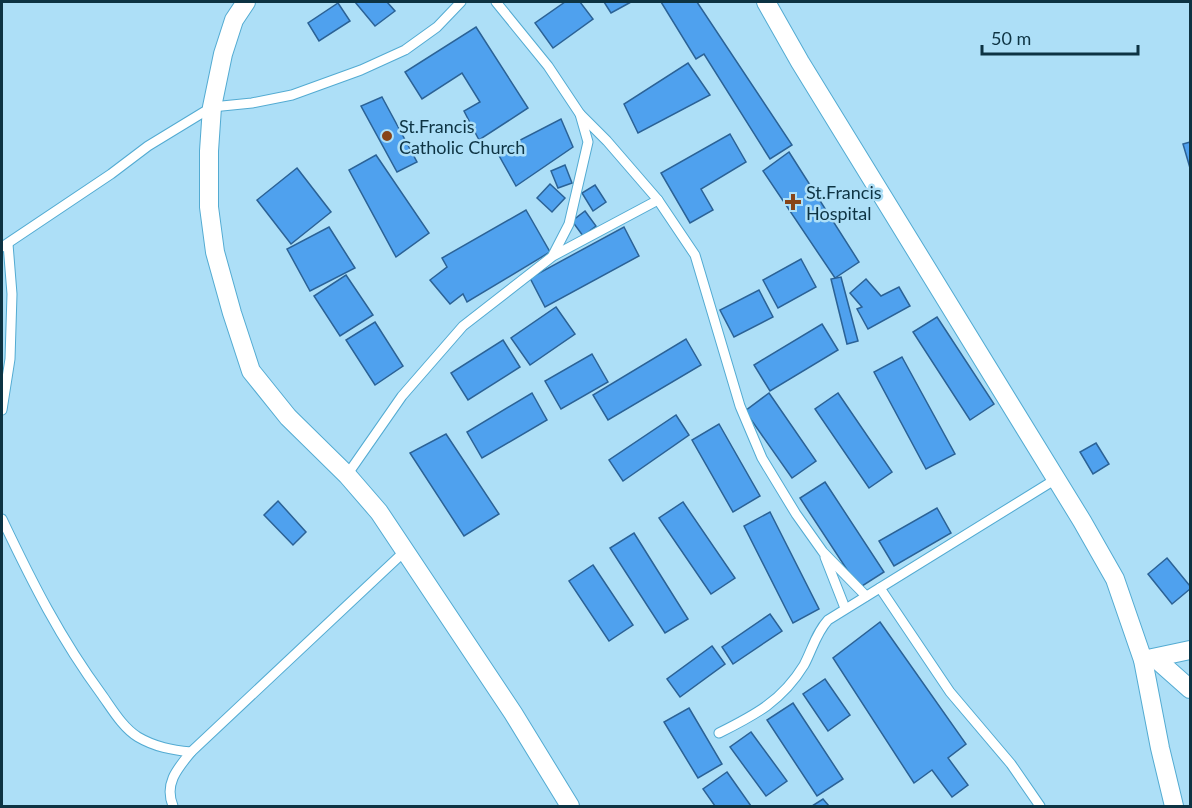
<svg xmlns="http://www.w3.org/2000/svg" width="1192" height="808" font-family="Lato,sans-serif">
<style>
.building{fill:#4fa1ee;stroke:#2b6296;stroke-width:1.5}
.lines{fill:none;stroke-linecap:round;stroke-linejoin:round}
.service-casing{stroke:#53abd2;stroke-width:11}
.minor-casing{stroke:#53abd2;stroke-width:20}
.service{stroke:#fff;stroke-width:9}
.minor{stroke:#fff;stroke-width:18}
.poi-dot{fill:#884418;stroke:#addff7;stroke-width:2}
.labels{text-anchor:middle;dominant-baseline:central;stroke-width:5;stroke-linejoin:round;paint-order:stroke}
.poi-label{font-size:18px;fill:#0d3343;stroke:#addff7;text-anchor:start}
</style>
<rect width="100%" height="100%" fill="#addff7"/>
<g class="building">
<polygon points="355,2 387,2 395,11 375,26"/>
<polygon points="565,2 580,2 593,19 553,48 535,23"/>
<polygon points="604,2 631,2 611,13"/>
<polygon points="661,2 697,2 792,145 770,159 704,54 696,59"/>
<polygon points="338,3 350,21 319,41 308,23"/>
<polygon points="476,27 528,108 479,140 464,111 480,102 462,73 422,99 405,72"/>
<polygon points="688,63 710,95 638,133 624,104"/>
<polygon points="382,97 417,162 397,172 361,106"/>
<polygon points="561,119 573,147 516,186 497,152"/>
<polygon points="730,134 746,162 701,189 713,210 690,223 661,173"/>
<polygon points="1190,142 1190,168 1183,144"/>
<polygon points="789,152 859,262 835,278 763,171"/>
<polygon points="376,155 429,233 396,257 349,170"/>
<polygon points="565,165 572,183 558,188 551,171"/>
<polygon points="297,168 331,212 291,244 257,200"/>
<polygon points="550,184 565,198 552,212 537,198"/>
<polygon points="595,185 606,202 593,211 582,193"/>
<polygon points="526,210 550,252 467,302 463,294 450,304 430,280 447,267 442,258"/>
<polygon points="585,211 596,226 583,236 572,221"/>
<polygon points="329,227 355,268 310,291 287,249"/>
<polygon points="624,227 639,256 545,307 530,278"/>
<polygon points="801,259 816,287 778,308 763,280"/>
<polygon points="346,275 373,315 340,336 314,296"/>
<polygon points="841,277 858,341 847,344 831,279"/>
<polygon points="866,279 881,296 899,287 910,306 868,329 857,309 862,307 850,293"/>
<polygon points="759,290 773,317 734,337 720,310"/>
<polygon points="556,307 575,334 530,365 511,338"/>
<polygon points="937,317 994,404 970,420 913,332"/>
<polygon points="375,322 403,366 375,385 346,340"/>
<polygon points="822,324 838,350 770,391 754,365"/>
<polygon points="686,339 701,365 608,420 593,395"/>
<polygon points="503,340 520,367 468,400 451,373"/>
<polygon points="592,354 608,382 561,409 545,381"/>
<polygon points="902,357 955,454 926,469 874,372"/>
<polygon points="532,393 547,420 482,458 467,432"/>
<polygon points="769,393 816,461 792,478 745,411"/>
<polygon points="838,393 892,472 869,488 815,409"/>
<polygon points="676,415 689,435 623,481 609,460"/>
<polygon points="719,424 760,496 733,512 692,440"/>
<polygon points="446,434 499,514 464,536 410,453"/>
<polygon points="1096,443 1109,464 1093,474 1080,452"/>
<polygon points="825,482 884,572 859,588 800,498"/>
<polygon points="278,501 306,532 293,545 264,515"/>
<polygon points="683,502 735,578 711,594 659,518"/>
<polygon points="937,508 951,533 894,566 879,541"/>
<polygon points="770,512 819,609 793,623 744,526"/>
<polygon points="634,533 688,619 665,633 610,548"/>
<polygon points="1167,558 1190,586 1190,589 1172,604 1148,574"/>
<polygon points="593,565 633,625 609,641 569,581"/>
<polygon points="770,614 782,631 733,664 722,647"/>
<polygon points="880,622 966,744 948,758 968,785 952,797 932,770 914,783 833,658"/>
<polygon points="712,646 725,664 680,697 667,679"/>
<polygon points="825,679 850,715 828,731 803,694"/>
<polygon points="793,703 843,779 817,796 767,720"/>
<polygon points="689,708 722,764 698,778 664,722"/>
<polygon points="751,732 787,781 766,796 730,747"/>
<polygon points="727,772 751,806 715,806 703,789"/>
<polygon points="823,799 829,806 812,806"/>
</g>
<g class="lines">
<g class="service-casing">
<g id="service">
<polyline points="496,2 548,66 580,114 588,142 569,224 553,255"/>
<polyline points="580,114 607,141 658,200 695,255 740,406 762,458 796,514 823,552 866,596"/>
<polyline points="2,247 111,174 148,146 212,107 252,103 292,95 361,70 405,50 437,27 461,2"/>
<polyline points="2,410 10,359 12,294 8,244"/>
<polyline points="347,475 402,396 463,326 553,256 658,200"/>
<path d="M2 519C32 582 60 638 102 695 112 709 123 728 138 737 155 747 172 750 191 752"/>
<polyline points="825,557 845,608"/>
<polyline points="880,588 950,692 1011,764 1040,806"/>
<path d="M719 733C755 715 782 701 804 665 812 650 816 633 828 620L1056 479"/>
<path d="M173 806C164 784 177 769 191 752L405 551"/>
</g>
</g>
<g class="minor-casing">
<g id="minor">
<polyline points="246,2 234,20 223,54 212,107 209,151 209,207 215,252 232,313 251,371 288,417 347,475 379,512 513,713 570,806"/>
<polyline points="766,2 800,62 1082,521 1115,579 1143,660 1160,748 1174,806"/>
<polyline points="1155,658 1190,689"/>
<polyline points="1143,660 1190,650"/>
</g>
</g>
<use href="#service" class="service"/>
<use href="#minor" class="minor"/>
</g>
<g class="poi-dot">
<circle cx="387" cy="136" r="6"/>
<path d="M790 193h6v6h6v6h-6v6h-6v-6h-6v-6h6z"/>
</g>
<g class="labels">
<g class="poi-label">
<text x="399" y="126">St.Francis<tspan x="399" dy="21">Catholic Church</tspan></text>
<text x="806" y="192">St.Francis<tspan x="806" dy="21">Hospital</tspan></text>
</g>
</g>
<rect width="1192" height="808" fill="none" stroke="#0d3343" stroke-width="6"/>
<path d="M982 45v9h156v-9" fill="none" stroke="#0d3343" stroke-width="3"/>
<text x="991" y="45" font-size="18" fill="#0d3343" stroke="#addff7" stroke-width="4.5" paint-order="stroke">50 m</text>
</svg>
